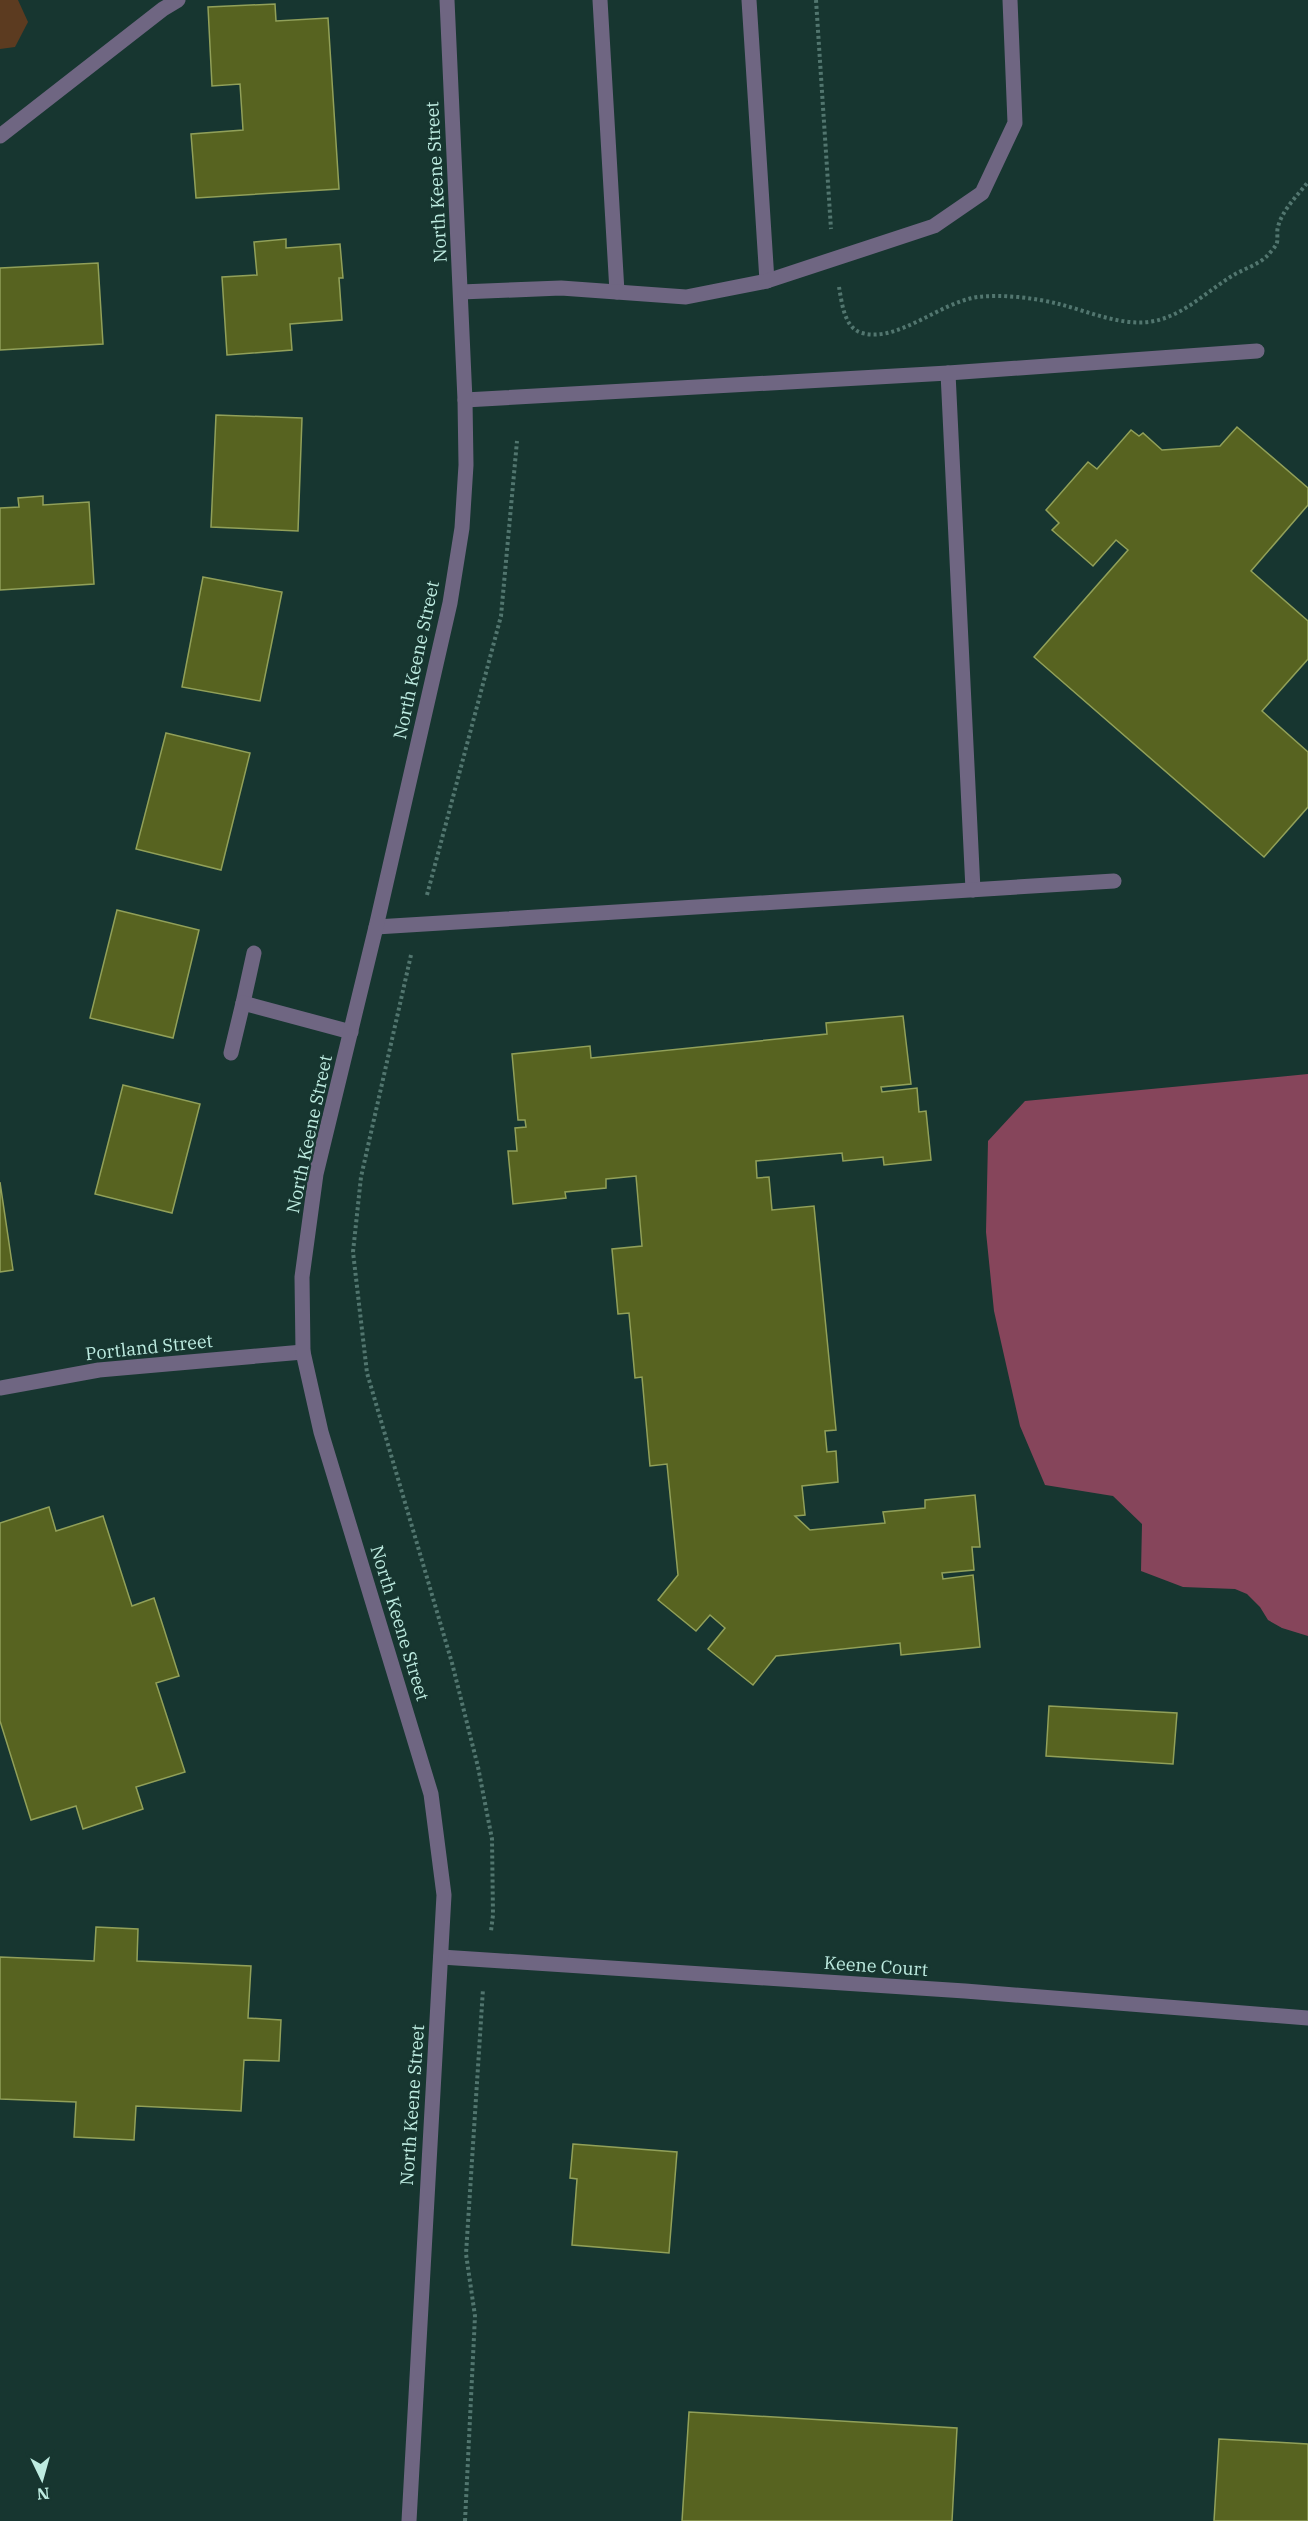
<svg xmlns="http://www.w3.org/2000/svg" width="1308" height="2521" font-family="'IBM Plex Serif',serif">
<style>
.green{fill:#5c3b20}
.water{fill:#86455b}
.building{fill:#576320;stroke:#91a059;stroke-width:1.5}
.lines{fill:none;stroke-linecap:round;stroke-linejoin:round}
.path{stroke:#52766f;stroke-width:4;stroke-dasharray:3 3;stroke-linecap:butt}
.service{stroke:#6f6682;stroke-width:15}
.minor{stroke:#6f6682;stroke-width:15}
.tertiary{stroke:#6f6682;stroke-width:15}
.labels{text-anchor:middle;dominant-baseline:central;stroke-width:5;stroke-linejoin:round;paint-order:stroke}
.street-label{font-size:18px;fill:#beece1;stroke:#173630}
</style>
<rect width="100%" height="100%" fill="#173630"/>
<polygon class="green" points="0,0 18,0 28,22 15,47 0,49"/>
<polygon class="water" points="1308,1074 1308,1636 1282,1628 1268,1620 1260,1607 1247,1594 1235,1589 1183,1587 1141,1571 1142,1524 1113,1496 1045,1485 1020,1426 994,1311 986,1232 988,1141 1025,1101"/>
<g class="building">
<polygon points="275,4 276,21 328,18 339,189 196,198 191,134 243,130 240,84 212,86 208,7"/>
<polygon points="286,239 286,248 340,244 343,278 339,278 342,320 290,324 292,350 227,355 222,277 257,275 254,242"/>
<polygon points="98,263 103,344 0,350 0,268"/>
<polygon points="216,415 302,418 298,531 211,527"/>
<polygon points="1237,427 1308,488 1308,505 1251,571 1308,621 1308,659 1262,711 1308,752 1308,807 1264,857 1034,657 1128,550 1116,540 1093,566 1052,530 1059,523 1046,510 1088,462 1097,469 1131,430 1139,436 1143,433 1162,450 1220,446"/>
<polygon points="43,496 43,505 89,502 94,584 0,590 0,508 19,507 18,498"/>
<polygon points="203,577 282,592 260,701 182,687"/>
<polygon points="166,733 250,753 221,870 136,849"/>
<polygon points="117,910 199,930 173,1038 90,1018"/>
<polygon points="903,1016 911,1084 881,1087 882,1092 917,1088 919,1112 926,1111 931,1160 884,1165 883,1157 843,1161 842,1153 756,1161 757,1178 769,1177 772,1210 814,1206 836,1430 825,1431 827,1452 836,1451 838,1482 802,1486 805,1515 795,1516 810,1530 885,1523 883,1512 925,1508 925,1500 975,1495 980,1547 972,1547 974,1570 942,1573 943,1579 973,1575 980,1647 901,1655 900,1643 776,1656 753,1685 708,1649 725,1628 710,1615 696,1631 658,1600 678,1575 667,1464 650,1466 642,1377 635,1378 629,1313 618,1314 612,1249 642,1246 636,1176 606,1179 606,1188 565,1192 566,1198 513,1204 508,1151 517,1151 515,1128 526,1127 525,1120 518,1120 512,1054 590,1046 591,1058 827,1034 826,1023"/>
<polygon points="123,1085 200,1104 172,1213 95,1194"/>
<polygon points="0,1182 13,1270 0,1272"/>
<polygon points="49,1507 56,1531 103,1516 132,1606 154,1598 179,1676 156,1683 185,1772 136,1787 143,1809 83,1829 76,1806 31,1820 0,1721 0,1523"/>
<polygon points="1049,1706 1177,1713 1173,1764 1046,1756"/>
<polygon points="96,1927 138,1929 137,1961 251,1966 248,2018 281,2020 279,2061 244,2060 241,2111 136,2106 134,2140 74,2137 76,2102 0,2099 0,1957 94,1961"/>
<polygon points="573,2144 677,2152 669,2253 572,2245 577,2179 570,2178"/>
<polygon points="689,2412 957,2428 952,2521 682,2521"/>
<polygon points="1219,2439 1308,2444 1308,2521 1214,2521"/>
</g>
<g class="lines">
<g class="path">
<polyline points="816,0 831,229"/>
<path d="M839 287C842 303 844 328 862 333 898 343 940 302 978 297 1003 294 1035 298 1059 304 1091 312 1129 330 1162 319 1188 311 1209 290 1232 276 1243 269 1258 265 1267 256 1270 253 1274 248 1276 245 1279 240 1276 233 1278 227 1282 210 1298 195 1308 182"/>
<polyline points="427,895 501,616 517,441"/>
<polyline points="411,955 361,1177 353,1252 367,1373 452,1663 478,1767 492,1839 493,1915 491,1931"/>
<polyline points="465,2521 475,2316 466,2254 483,1989"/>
</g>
<g class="service">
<polyline points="600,0 617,292"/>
<polyline points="749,0 767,281"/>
<polyline points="0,136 163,9 178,0"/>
<polyline points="461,292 561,288 686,297 767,281 934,226 982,193 1015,123 1010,0"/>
<polyline points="948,373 973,890"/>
<polyline points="465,400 948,373 1257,351"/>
<polyline points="376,927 1114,881"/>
<polyline points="243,1003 254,953"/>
<polyline points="231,1053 243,1003 351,1032"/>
</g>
<g class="minor">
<polyline points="0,1388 99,1370 303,1352"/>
<polyline points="441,1957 965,1991 1308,2018"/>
</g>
<polyline class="tertiary" points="409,2521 444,1895 431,1794 321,1432 303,1352 302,1277 316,1174 376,927 450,603 462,528 466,465 465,400 447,0"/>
</g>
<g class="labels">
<g class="street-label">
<text transform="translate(436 182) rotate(-93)">North Keene Street</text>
<text transform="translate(416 660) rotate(-78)">North Keene Street</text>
<text transform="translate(309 1134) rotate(-78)">North Keene Street</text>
<text transform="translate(149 1347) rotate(-6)">Portland Street</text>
<text transform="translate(400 1623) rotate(73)">North Keene Street</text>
<text transform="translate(876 1966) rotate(4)">Keene Court</text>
<text transform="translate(412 2105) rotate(-86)">North Keene Street</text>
</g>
</g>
<g transform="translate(42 2479) rotate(175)" stroke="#173630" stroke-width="4.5" paint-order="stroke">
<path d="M0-4.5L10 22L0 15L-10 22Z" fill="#beece1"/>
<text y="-9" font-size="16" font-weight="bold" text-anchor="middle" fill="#beece1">N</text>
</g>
</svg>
